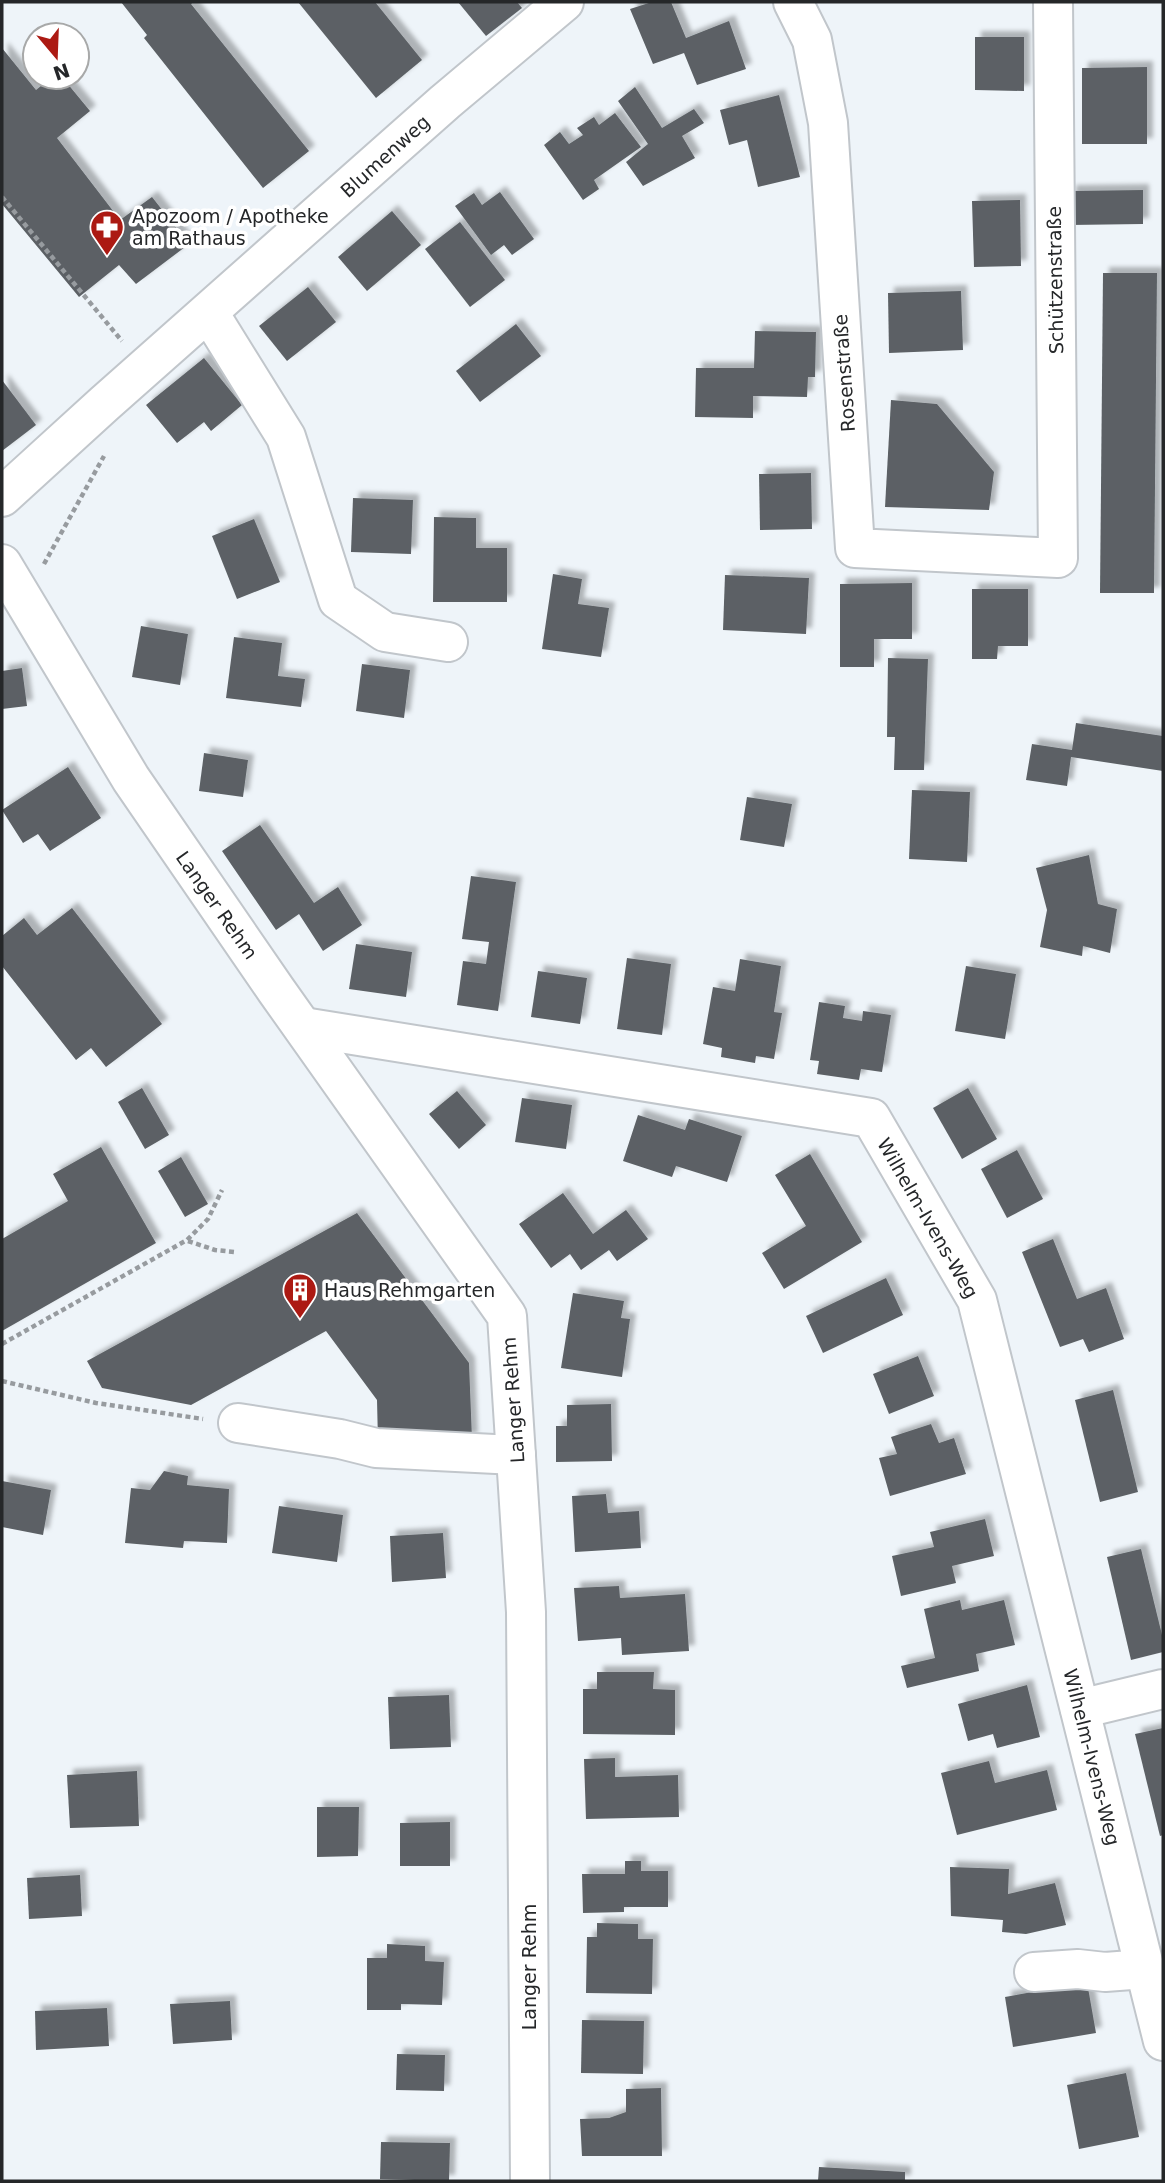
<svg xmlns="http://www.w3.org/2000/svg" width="1165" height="2183" font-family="'DejaVu Sans',sans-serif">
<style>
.building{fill:#5c6165;filter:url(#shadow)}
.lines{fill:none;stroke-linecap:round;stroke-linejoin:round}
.minor-casing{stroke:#c1c6cb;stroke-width:42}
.path{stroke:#979b9f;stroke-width:4.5;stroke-dasharray:5 3.5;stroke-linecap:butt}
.minor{stroke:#fff;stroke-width:38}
.labels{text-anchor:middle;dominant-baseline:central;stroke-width:7;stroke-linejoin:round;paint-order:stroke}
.street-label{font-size:19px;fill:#252729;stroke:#fff}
.poi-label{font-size:19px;fill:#252729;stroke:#fff;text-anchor:start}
</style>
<defs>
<filter id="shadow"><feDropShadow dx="6" dy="-6" stdDeviation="2" flood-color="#0004"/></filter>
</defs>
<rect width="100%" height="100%" fill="#eef4f9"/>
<g class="building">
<polygon points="121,2 194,2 191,4 309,151 263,188 144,38 147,35"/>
<polygon points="298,2 375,2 422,60 376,98"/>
<polygon points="458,2 517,2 522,8 486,36"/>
<polygon points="652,2 671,2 686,38 729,21 746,69 697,85 684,53 653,64 630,9"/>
<polygon points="975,37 1024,37 1024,91 975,90"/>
<polygon points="2,48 36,90 52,77 62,77 90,111 57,138 120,220 152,197 189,244 136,284 119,265 79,297 2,204"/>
<polygon points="1147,67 1147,144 1082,144 1082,68"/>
<polygon points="635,87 662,128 694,109 704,123 682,136 695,158 643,186 626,162 648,144 618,101"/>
<polygon points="779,95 800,177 758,187 747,140 729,145 720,110"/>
<polygon points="615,113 641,147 594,180 599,189 583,200 544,145 560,132 569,144 583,135 577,128 594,117 599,125"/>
<polygon points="1143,190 1143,224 1070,225 1070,191"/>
<polygon points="500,192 534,239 512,255 504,245 491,255 455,206 474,193 482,205"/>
<polygon points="1020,200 1021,266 974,267 972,201"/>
<polygon points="392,211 421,245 367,291 338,257"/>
<polygon points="460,222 505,280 470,307 425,249"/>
<polygon points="1103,273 1157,273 1154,593 1100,593"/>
<polygon points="308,287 336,322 287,361 259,326"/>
<polygon points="961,291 963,350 889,353 888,293"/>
<polygon points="516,324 541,356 480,402 456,371"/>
<polygon points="755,331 816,332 815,377 808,377 807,397 753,396 753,418 695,417 696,368 754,368"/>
<polygon points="204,358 242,405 211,431 204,422 177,443 146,405"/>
<polygon points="2,380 36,425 2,451"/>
<polygon points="891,400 937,404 994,472 989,510 885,507"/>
<polygon points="811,473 812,529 760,530 759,474"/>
<polygon points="353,498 413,500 411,554 351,552"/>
<polygon points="434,517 476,518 476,548 507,548 507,602 433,602"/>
<polygon points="254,519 280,582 237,599 212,536"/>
<polygon points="553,574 582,579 578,604 609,608 601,657 542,649"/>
<polygon points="725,575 809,578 806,634 723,630"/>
<polygon points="912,583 912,639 874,639 874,667 840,667 840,584"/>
<polygon points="972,589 1028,589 1028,646 998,646 997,659 972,659"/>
<polygon points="141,626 188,634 180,685 132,677"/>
<polygon points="234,637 282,643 278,676 305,679 301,707 226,698"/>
<polygon points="888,658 928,659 924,770 894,770 895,737 887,737"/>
<polygon points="362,664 410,670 404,718 356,711"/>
<polygon points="22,668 27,706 2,709 2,671"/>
<polygon points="1076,723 1163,736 1163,771 1071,757 1067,786 1026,780 1032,744 1072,750"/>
<polygon points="204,753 248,760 243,797 199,791"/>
<polygon points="68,767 101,818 50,851 38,834 23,843 2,810"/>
<polygon points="912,790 970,792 967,862 909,859"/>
<polygon points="747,797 792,804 784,847 740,840"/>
<polygon points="260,825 314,903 338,887 362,925 323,951 299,914 276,930 222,851"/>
<polygon points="1089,855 1098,904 1117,909 1110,953 1083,946 1082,956 1040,947 1047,910 1036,868"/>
<polygon points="471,876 516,882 498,1011 457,1005 463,961 486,964 489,942 462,939"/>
<polygon points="72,908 162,1024 106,1067 91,1048 76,1060 2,966 2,936 24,918 37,935"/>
<polygon points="356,944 412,952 406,997 349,989"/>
<polygon points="627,958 671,964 662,1035 617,1029"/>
<polygon points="740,959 781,966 774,1012 782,1013 774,1059 756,1056 755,1063 721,1057 722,1048 703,1044 713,987 735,991"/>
<polygon points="966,966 1016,974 1005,1039 955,1031"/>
<polygon points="538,971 587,978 580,1024 531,1017"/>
<polygon points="819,1002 845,1006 843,1018 862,1021 863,1011 891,1015 882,1072 861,1069 859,1080 817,1074 819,1061 810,1060"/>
<polygon points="142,1088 169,1135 145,1149 118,1102"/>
<polygon points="968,1088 997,1139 962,1159 933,1108"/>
<polygon points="457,1091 486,1125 459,1149 429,1114"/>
<polygon points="522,1098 572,1105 566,1149 515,1142"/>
<polygon points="638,1115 685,1130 689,1119 742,1136 727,1182 676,1166 672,1177 623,1161"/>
<polygon points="101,1147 156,1243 2,1331 2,1239 68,1201 53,1174"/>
<polygon points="1017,1150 1043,1199 1007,1218 981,1169"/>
<polygon points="810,1154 862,1242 784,1289 762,1253 806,1226 775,1175"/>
<polygon points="181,1157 208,1204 185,1217 158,1171"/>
<polygon points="563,1193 593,1234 626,1210 648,1239 617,1261 609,1250 581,1270 570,1254 551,1268 519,1224"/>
<polygon points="357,1213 469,1363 472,1439 378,1442 377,1400 326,1331 191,1405 102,1388 87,1361"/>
<polygon points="1053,1239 1077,1299 1106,1288 1124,1339 1089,1352 1083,1339 1060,1347 1022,1252"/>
<polygon points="886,1278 903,1315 823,1353 806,1316"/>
<polygon points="573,1293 624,1301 621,1318 630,1319 622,1377 561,1368"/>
<polygon points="918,1356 934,1396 889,1414 873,1374"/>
<polygon points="1113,1390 1138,1492 1100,1502 1075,1400"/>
<polygon points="611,1404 612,1461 556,1462 556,1426 567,1426 567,1405"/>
<polygon points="931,1424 939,1443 954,1438 966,1474 890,1496 879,1458 897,1454 891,1437"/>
<polygon points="164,1471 188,1476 187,1485 229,1489 227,1543 184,1541 183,1548 125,1543 131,1488 150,1490"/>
<polygon points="2,1481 51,1490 43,1535 2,1527"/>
<polygon points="606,1494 608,1513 639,1511 641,1548 575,1552 572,1496"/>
<polygon points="279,1506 343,1515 337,1562 272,1553"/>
<polygon points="985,1519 994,1556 952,1566 956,1583 901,1596 892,1556 934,1547 930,1532"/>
<polygon points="443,1533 446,1578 392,1582 390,1536"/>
<polygon points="1141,1549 1163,1639 1163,1652 1131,1660 1107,1557"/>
<polygon points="619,1586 620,1598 685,1594 689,1651 622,1655 621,1638 578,1641 574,1588"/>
<polygon points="960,1600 962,1610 1004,1600 1015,1645 976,1654 979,1671 907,1688 901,1666 935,1658 924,1609"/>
<polygon points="597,1672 654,1672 653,1689 675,1690 675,1735 583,1734 583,1689 597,1689"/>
<polygon points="1027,1685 1040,1737 997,1748 993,1734 968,1741 958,1704"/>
<polygon points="449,1695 451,1747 390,1749 388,1697"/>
<polygon points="1163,1728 1163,1835 1160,1836 1135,1734"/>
<polygon points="615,1758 615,1777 678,1775 679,1817 586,1819 584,1759"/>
<polygon points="989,1761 995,1783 1047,1770 1057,1810 957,1835 941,1773"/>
<polygon points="137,1771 139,1826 70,1828 67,1775"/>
<polygon points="317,1807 359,1807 358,1856 317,1857"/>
<polygon points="450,1822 450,1866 400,1866 400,1823"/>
<polygon points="625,1861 641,1861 641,1871 668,1871 668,1907 624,1907 624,1912 583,1913 582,1874 625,1874"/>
<polygon points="950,1867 1009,1869 1008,1894 1055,1883 1066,1925 1026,1934 1002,1932 1003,1920 951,1916"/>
<polygon points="80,1875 82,1916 29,1919 27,1878"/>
<polygon points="597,1923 638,1924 638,1939 653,1939 652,1994 586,1993 587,1937 597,1937"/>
<polygon points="387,1944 425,1946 425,1961 444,1962 442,2005 401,2004 401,2010 367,2010 367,1958 387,1958"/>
<polygon points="1087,1982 1096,2033 1013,2047 1005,1997"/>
<polygon points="230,2001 232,2040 173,2044 170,2004"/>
<polygon points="107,2008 109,2046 36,2050 35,2011"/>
<polygon points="582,2020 644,2021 643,2074 581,2073"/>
<polygon points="397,2054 445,2055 444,2091 396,2090"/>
<polygon points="1126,2073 1139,2137 1079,2149 1067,2085"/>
<polygon points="661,2088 662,2156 582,2156 580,2119 609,2118 626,2112 626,2089"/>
<polygon points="381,2142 450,2143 449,2181 380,2179"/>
<polygon points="819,2167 905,2172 905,2181 818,2181"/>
</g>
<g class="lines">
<g class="minor-casing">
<g id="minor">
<polyline points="793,2 812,40 828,123 855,548 1058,558 1053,2"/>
<polyline points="209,313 286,437 338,600 385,632 448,642"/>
<polyline points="2,497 104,404 445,102 564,2"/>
<polyline points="2,564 131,779 276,990 507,1316 526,1612 530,2181"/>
<polyline points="303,1027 871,1118 977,1300 1163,2041"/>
<polyline points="238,1423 340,1439 376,1448 516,1455"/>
<polyline points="1080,1709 1163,1689"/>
<polyline points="1034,1972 1078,1969 1105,1972 1145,1969"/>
</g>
</g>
<g class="path">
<polyline points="2,197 122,341"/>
<polyline points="44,564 104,456"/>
<polyline points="188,1241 215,1250 234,1252"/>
<polyline points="2,1344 187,1240 208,1219 222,1190"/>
<polyline points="2,1381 96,1403 203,1419"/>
</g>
<use href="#minor" class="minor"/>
</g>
<defs>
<g id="pharmacy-pin" transform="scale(1.75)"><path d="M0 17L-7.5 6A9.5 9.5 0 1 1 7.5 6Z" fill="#ac1a13" stroke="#fff"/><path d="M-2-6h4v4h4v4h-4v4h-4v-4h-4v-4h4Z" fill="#fff"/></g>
<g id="building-pin" transform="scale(1.75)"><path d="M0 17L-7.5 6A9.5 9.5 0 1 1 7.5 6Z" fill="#ac1a13" stroke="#fff"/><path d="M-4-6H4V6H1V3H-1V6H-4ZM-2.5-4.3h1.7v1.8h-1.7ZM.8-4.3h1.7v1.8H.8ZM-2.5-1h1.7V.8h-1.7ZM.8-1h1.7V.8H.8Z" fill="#fff"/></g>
</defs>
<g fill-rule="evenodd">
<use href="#pharmacy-pin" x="107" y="227"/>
<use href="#building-pin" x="300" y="1290"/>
</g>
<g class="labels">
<g class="street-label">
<text transform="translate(385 156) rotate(-42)">Blumenweg</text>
<text transform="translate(1055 280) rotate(-91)">Schützenstraße</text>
<text transform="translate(844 373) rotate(-94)">Rosenstraße</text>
<text transform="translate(217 905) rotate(55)">Langer Rehm</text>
<text transform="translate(928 1218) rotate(60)">Wilhelm-Ivens-Weg</text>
<text transform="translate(513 1400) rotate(-94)">Langer Rehm</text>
<text transform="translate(1092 1757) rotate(76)">Wilhelm-Ivens-Weg</text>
<text transform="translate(529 1967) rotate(-90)">Langer Rehm</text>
</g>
<g class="poi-label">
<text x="132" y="216">Apozoom / Apotheke<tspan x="132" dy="22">am Rathaus</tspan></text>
<text x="324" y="1290">Haus Rehmgarten</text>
</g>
</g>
<rect width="1165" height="2183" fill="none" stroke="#252729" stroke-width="7"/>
<g transform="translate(56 56) rotate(161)"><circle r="33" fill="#ffffff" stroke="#a8a9a9" stroke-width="2"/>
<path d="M0-5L12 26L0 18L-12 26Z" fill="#ac1a13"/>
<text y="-10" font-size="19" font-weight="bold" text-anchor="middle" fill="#252729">N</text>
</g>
</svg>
